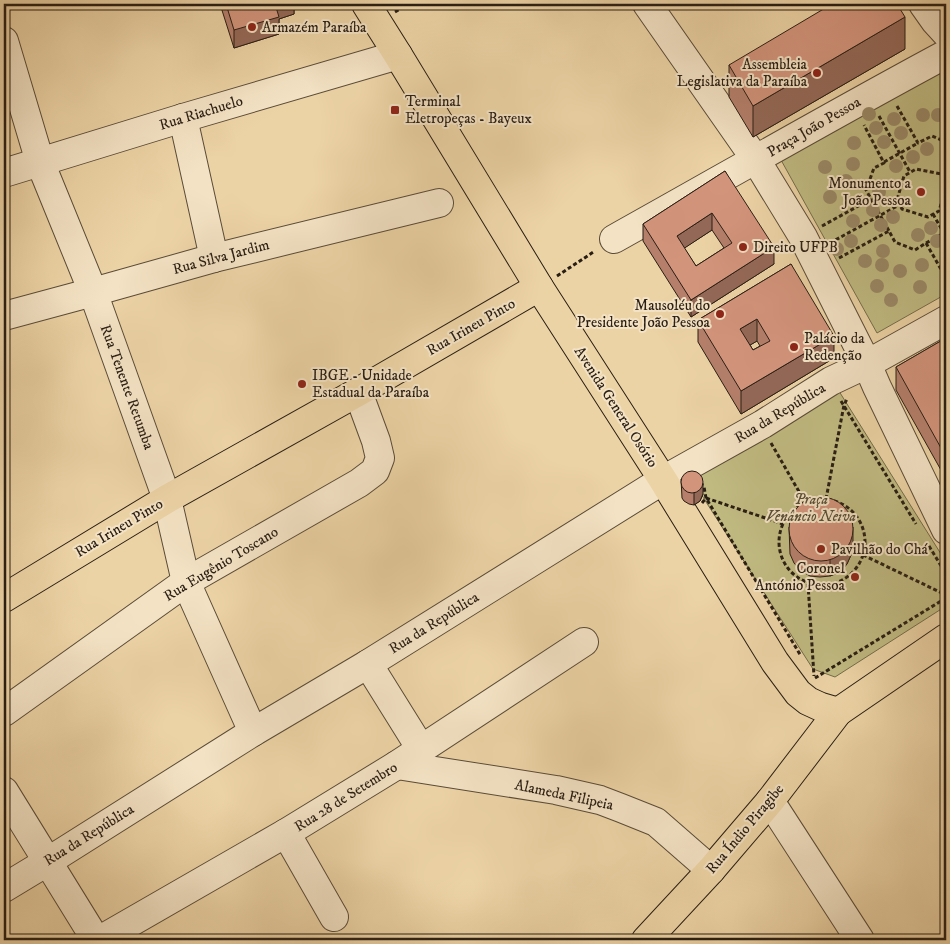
<svg xmlns="http://www.w3.org/2000/svg" width="950" height="944" font-family="'IM FELL DW Pica',serif">
<style>
.green{fill:#c0ba81;stroke:#746c4a}
.lines{fill:none;stroke-linecap:round;stroke-linejoin:round}
.minor-casing{stroke:#5a4b38;stroke-width:30}
.major-casing{stroke:#291e14;stroke-width:30}
.path{stroke:#291e14;stroke-width:3;stroke-dasharray:4 2.5;stroke-linecap:butt}
.minor{stroke:#f3e2c4;stroke-width:28}
.major{stroke:#ecd3a5;stroke-width:28}
.tree{fill:#9a8967}
.wall{fill:#b57f6b;stroke:#291e14;fill-rule:evenodd}
.shaded-wall{fill:#946857;stroke:#291e14}
.building{fill:#d3947c;stroke:#291e14;fill-rule:evenodd}
.poi-dot{fill:#8f2418;stroke:#f3e2c4;stroke-width:2}
.labels{text-anchor:middle;dominant-baseline:central;stroke-width:4;stroke-linejoin:round;paint-order:stroke}
.poi-label{font-size:15px;fill:#291e14;stroke:#f3e2c4;text-anchor:start}
.street-label{font-size:15px;fill:#291e14;stroke:#f3e2c4}
.park-label{font-size:15px;font-style:italic;fill:#564d35;stroke:#f3e2c4}
</style>
<rect width="100%" height="100%" fill="#ecd3a5"/>
<filter id="stains"><feTurbulence type="fractalNoise" baseFrequency=".004" numOctaves="4"/><feColorMatrix values="0 0 0 0 .2 0 0 0 0 .09 0 0 0 0 .02 0 0 0 .5 -.17"/></filter>
<radialGradient id="worn" r=".72"><stop offset=".6" stop-color="#630" stop-opacity="0"/><stop offset="1" stop-color="#630" stop-opacity=".3"/></radialGradient>
<g class="green">
<polygon points="946,67 946,294 877,333 781,160"/>
<polygon points="837,388 946,562 946,606 835,677 813,669 690,477"/>
</g>
<g class="lines">
<g class="minor-casing">
<g id="minor">
<polyline points="647,4 756,160 803,237 867,364 877,387 946,530"/>
<polyline points="923,4 935,21 946,33"/>
<polyline points="4,41 40,162 93,292 167,499 186,582 253,732"/>
<polyline points="183,118 214,258"/>
<polyline points="4,173 183,118 398,55"/>
<path d="M614 239C725 177 834 114 946 54"/>
<polyline points="4,316 93,292 214,258 439,203"/>
<polyline points="368,664 421,749"/>
<polyline points="4,712 186,582 359,483 375,471 380,458 376,441 358,392"/>
<polyline points="397,765 556,790 600,800 621,808 656,822 711,870"/>
<polyline points="4,791 96,940"/>
<polyline points="770,801 860,940"/>
<polyline points="286,833 334,917"/>
<polyline points="4,888 47,862 253,732 368,664 663,480 763,424 831,381 867,364 946,320"/>
<polyline points="100,940 286,833 397,765 584,642"/>
</g>
</g>
<g class="major-casing">
<g id="major">
<polyline points="366,4 398,55 539,287 663,480 775,662 798,693 808,701 821,707 838,712"/>
<polyline points="4,598 167,499 358,392 539,287"/>
<polyline points="646,940 711,870 770,801 838,712 946,638"/>
</g>
</g>
<g class="path">
<polyline points="395,12 409,4"/>
<polyline points="897,106 918,143 932,136 946,142"/>
<polyline points="879,116 910,172"/>
<polyline points="884,162 918,143"/>
<polyline points="946,185 941,174 916,169 904,176 897,200 902,209 928,217 939,211 946,187"/>
<polyline points="871,199 889,231"/>
<polyline points="933,214 946,237"/>
<polyline points="822,226 871,199 866,190 874,168 884,163 864,125"/>
<polyline points="830,243 899,205"/>
<polyline points="926,243 946,232"/>
<polyline points="839,258 889,231 895,242 915,250 926,243 946,278"/>
<polyline points="557,276 595,251"/>
<polyline points="841,401 916,524"/>
<polyline points="771,443 805,502"/>
<polyline points="700,483 704,487 706,498 801,656"/>
<polyline points="826,499 844,405 847,399"/>
<circle cx="822" cy="542" r="43"/>
<polyline points="702,503 706,498 783,524"/>
<polyline points="929,546 946,574"/>
<polyline points="863,555 946,595"/>
<polyline points="808,584 814,676"/>
<polyline points="815,678 946,598"/>
</g>
<use href="#minor" class="minor"/>
<use href="#major" class="major"/>
</g>
<g class="tree">
<circle cx="869" cy="114" r="7"/>
<circle cx="923" cy="115" r="7"/>
<circle cx="938" cy="115" r="7"/>
<circle cx="894" cy="119" r="7"/>
<circle cx="876" cy="128" r="7"/>
<circle cx="901" cy="133" r="7"/>
<circle cx="884" cy="142" r="7"/>
<circle cx="854" cy="143" r="7"/>
<circle cx="927" cy="149" r="7"/>
<circle cx="913" cy="157" r="7"/>
<circle cx="853" cy="164" r="7"/>
<circle cx="896" cy="166" r="7"/>
<circle cx="825" cy="167" r="7"/>
<circle cx="846" cy="181" r="7"/>
<circle cx="879" cy="192" r="7"/>
<circle cx="830" cy="197" r="7"/>
<circle cx="873" cy="210" r="7"/>
<circle cx="893" cy="217" r="7"/>
<circle cx="853" cy="221" r="7"/>
<circle cx="881" cy="225" r="7"/>
<circle cx="931" cy="228" r="7"/>
<circle cx="918" cy="235" r="7"/>
<circle cx="851" cy="241" r="7"/>
<circle cx="937" cy="241" r="7"/>
<circle cx="837" cy="249" r="7"/>
<circle cx="883" cy="251" r="7"/>
<circle cx="865" cy="261" r="7"/>
<circle cx="882" cy="265" r="7"/>
<circle cx="922" cy="265" r="7"/>
<circle cx="900" cy="271" r="7"/>
<circle cx="877" cy="286" r="7"/>
<circle cx="920" cy="287" r="7"/>
<circle cx="891" cy="300" r="7"/>
</g>
<g class="wall">
<polygon points="220,4 294,4 294,14 279,19 279,34 234,48"/>
<polygon points="905,49 753,137 729,97 729,65"/>
<path d="M725 171 774 264 691 317 643 241V224ZM712 230 724 248 696 266 684 248Z"/>
<path d="M791 264 834 358 741 414 698 342V320ZM757 341 760 346 753 350 750 345Z"/>
<polygon points="946,338 946,479 896,390 896,367"/>
<polygon points="681,479 703,494 700,501 694,505 689,504 684,501 682,498"/>
<polygon points="789,527 853,545 851,555 847,564 840,572 830,576 820,577 810,576 801,571 794,563 790,554"/>
</g>
<g class="shaded-wall">
<polygon points="275,4 294,4 294,14 279,19 279,34 234,48 234,30"/>
<polygon points="905,17 905,49 753,137 753,106"/>
<polygon points="712,213 712,230 677,253 677,236"/>
<polygon points="774,247 774,264 691,317 691,300"/>
<polygon points="757,319 757,341 740,351 740,329"/>
<polygon points="834,336 834,358 741,414 741,391"/>
<polygon points="703,483 703,494 700,501 694,505 694,493"/>
<polygon points="853,527 853,545 851,555 847,564 840,572 830,576 830,559"/>
</g>
<g class="building">
<polygon points="226,4 275,4 279,17 234,30"/>
<polygon points="832,4 897,4 905,17 753,106 729,65"/>
<path d="M725 171 774 247 691 300 643 224ZM712 213 732 243 696 266 677 236Z"/>
<path d="M791 264 834 336 741 391 698 320ZM757 319 770 341 753 350 740 329Z"/>
<polygon points="946,338 946,457 896,367"/>
<circle cx="692" cy="482" r="11"/>
<circle cx="821" cy="529" r="32"/>
</g>
<g class="poi-dot">
<circle cx="252" cy="27" r="5"/>
<circle cx="817" cy="73" r="5"/>
<rect x="390" y="105" width="10" height="10" rx="2.5"/>
<circle cx="921" cy="192" r="5"/>
<circle cx="743" cy="247" r="5"/>
<circle cx="720" cy="314" r="5"/>
<circle cx="794" cy="347" r="5"/>
<circle cx="302" cy="384" r="5"/>
<circle cx="821" cy="549" r="5"/>
<circle cx="855" cy="577" r="5"/>
</g>
<g class="labels">
<g class="poi-label">
<text x="262" y="27">Armazém Paraíba</text>
<text x="807" y="64" text-anchor="end">Assembleia<tspan x="807" dy="17">Legislativa da Paraíba</tspan></text>
<text x="405" y="101">Terminal<tspan x="405" dy="17">Eletropeças - Bayeux</tspan></text>
<text x="911" y="183" text-anchor="end">Monumento a<tspan x="911" dy="17">João Pessoa</tspan></text>
<text x="753" y="247">Direito UFPB</text>
<text x="710" y="305" text-anchor="end">Mausoléu do<tspan x="710" dy="17">Presidente João Pessoa</tspan></text>
<text x="804" y="338">Palácio da<tspan x="804" dy="17">Redenção</tspan></text>
<text x="312" y="375">IBGE - Unidade<tspan x="312" dy="17">Estadual da Paraíba</tspan></text>
<text x="831" y="549">Pavilhão do Chá</text>
<text x="845" y="568" text-anchor="end">Coronel<tspan x="845" dy="17">António Pessoa</tspan></text>
</g>
<g class="street-label">
<text transform="translate(201 113) rotate(-17)">Rua Riachuelo</text>
<text transform="translate(814 127) rotate(-30)">Praça João Pessoa</text>
<text transform="translate(221 257) rotate(-15)">Rua Silva Jardim</text>
<text transform="translate(471 327) rotate(-30)">Rua Irineu Pinto</text>
<text transform="translate(127 387) rotate(70)">Rua Tenente Retumba</text>
<text transform="translate(616 407) rotate(57)">Avenida General Osório</text>
<text transform="translate(780 413) rotate(-31)">Rua da República</text>
<text transform="translate(119 528) rotate(-31)">Rua Irineu Pinto</text>
<text transform="translate(221 564) rotate(-31)">Rua Eugênio Toscano</text>
<text transform="translate(434 623) rotate(-32)">Rua da República</text>
<text transform="translate(564 795) rotate(12)">Alameda Filipeia</text>
<text transform="translate(346 797) rotate(-32)">Rua 28 de Setembro</text>
<text transform="translate(745 829) rotate(-50)">Rua Índio Piragibe</text>
<text transform="translate(89 835) rotate(-32)">Rua da República</text>
</g>
<g class="park-label">
<text x="811" y="499">Praça<tspan x="811" dy="17">Venâncio Neiva</tspan></text>
</g>
</g>
<rect width="950" height="944" fill="none" stroke="#ecd3a5" stroke-width="20"/>
<rect x="5" y="5" width="940" height="934" fill="none" stroke="#291e14" stroke-width="2.5"/>
<rect x="10" y="10" width="930" height="924" fill="none" stroke="#291e14"/>
<rect width="100%" height="100%" filter="url(#stains)"/>
<rect width="100%" height="100%" fill="url(#worn)"/>
</svg>
